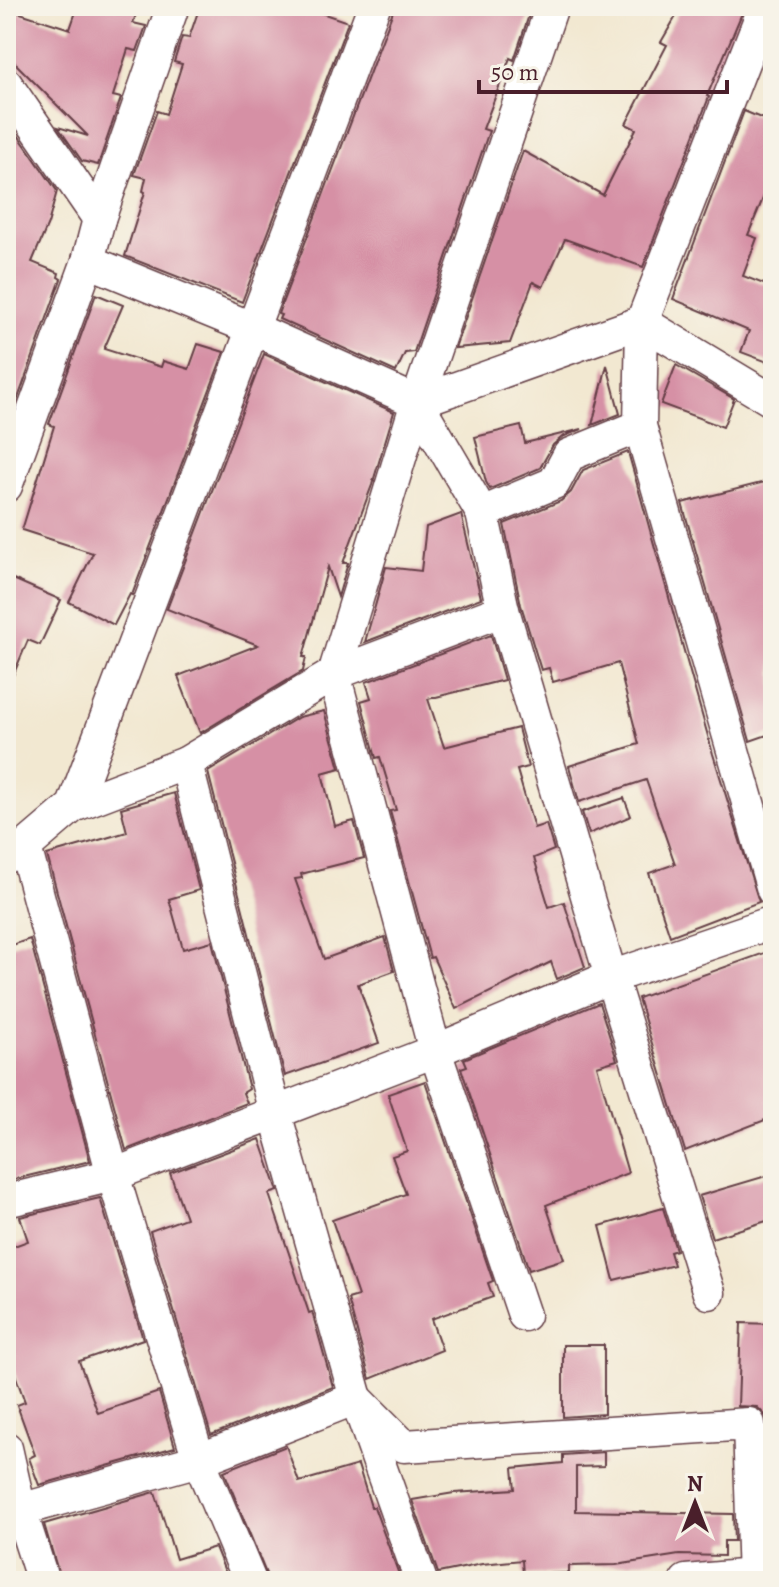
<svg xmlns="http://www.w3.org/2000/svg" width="779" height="1587" font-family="Alegreya,serif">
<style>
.building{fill:#d690a5}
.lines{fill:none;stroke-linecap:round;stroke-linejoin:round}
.minor-casing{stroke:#633d44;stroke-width:35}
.minor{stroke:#fff;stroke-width:32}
</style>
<rect width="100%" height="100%" fill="#f7f3e8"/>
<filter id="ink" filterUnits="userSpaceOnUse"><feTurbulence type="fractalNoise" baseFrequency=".0125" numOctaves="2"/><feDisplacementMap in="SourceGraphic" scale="16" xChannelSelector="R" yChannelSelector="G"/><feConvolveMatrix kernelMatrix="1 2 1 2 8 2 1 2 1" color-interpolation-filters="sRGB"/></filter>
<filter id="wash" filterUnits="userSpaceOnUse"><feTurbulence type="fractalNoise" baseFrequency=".006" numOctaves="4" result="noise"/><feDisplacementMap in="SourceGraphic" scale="32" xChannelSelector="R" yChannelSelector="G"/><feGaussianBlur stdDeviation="1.8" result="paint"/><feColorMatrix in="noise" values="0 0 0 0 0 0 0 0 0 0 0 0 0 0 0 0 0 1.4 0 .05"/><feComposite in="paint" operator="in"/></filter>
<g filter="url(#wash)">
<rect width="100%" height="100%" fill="#f2e8d1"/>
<g id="blocks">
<g class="building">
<polygon points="78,6 139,6 133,23 146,26 137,51 128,49 113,96 121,98 98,165 82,161 58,127 88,136 6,54 6,42 14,11 70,29"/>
<polygon points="200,6 301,6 348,22 242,302 125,256 145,192 143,191 146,178 134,175 157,111 166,114 182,64 174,62 182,37 189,38"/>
<polygon points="395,6 532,6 514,60 510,58 483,129 489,131 414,352 405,353 396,372 279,319 281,315 278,314"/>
<polygon points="682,6 745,6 707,96 709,97 643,267 565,239 543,287 533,282 510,343 455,348 523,151 603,195 636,129 626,124 667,45 661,42"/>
<polygon points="744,111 773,123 773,174 748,235 757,238 743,276 766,285 770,274 773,275 773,364 741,352 749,331 673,299"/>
<polygon points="6,118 57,191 48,224 32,262 59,273 58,277 61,279 13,412 6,409"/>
<polygon points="96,294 123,305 104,349 161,367 163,361 189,369 198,344 224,352 132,595 130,594 114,625 69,602 93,553 22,530 54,426 49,424"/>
<polygon points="264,354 394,412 372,485 343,563 348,563 338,597 328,567 303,657 306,657 303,671 200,733 178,676 258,645 167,609"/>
<polygon points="607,365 620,414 592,425"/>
<polygon points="676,365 734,399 723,427 661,404"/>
<polygon points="521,426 525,443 582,429 562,437 553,445 540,468 490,489 486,482 475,437"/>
<polygon points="628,452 713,754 759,902 670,936 649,873 675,864 646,780 579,802 569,766 639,744 618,663 553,682 549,668 541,670 521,605 504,524 561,501 571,492 583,470"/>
<polygon points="773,480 773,733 750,741 682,503"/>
<polygon points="461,514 481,598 365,642 386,567 421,571 426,527"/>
<polygon points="13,579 61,600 40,645 28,640 6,692 6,594"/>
<polygon points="491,635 504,680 428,699 444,747 518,728 528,767 517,770 534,828 546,824 554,850 534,858 549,907 564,902 585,967 557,979 551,962 456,1009 433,957 430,958 390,811 396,810 380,757 376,758 361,701 371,698 366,682"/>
<polygon points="324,711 340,768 322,773 335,826 354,821 364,858 301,874 302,878 295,879 324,959 385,937 394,971 358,984 379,1043 285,1076 208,772 299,717"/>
<polygon points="174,793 199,890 169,899 183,949 212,941 249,1089 243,1093 247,1103 126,1150 47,855 127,832 121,808"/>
<polygon points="624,798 631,816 589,834 582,812"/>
<polygon points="30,939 90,1161 7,1181 6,947"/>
<polygon points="773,950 773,1117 685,1151 638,998"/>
<polygon points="599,1003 617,1060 597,1066 628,1173 546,1205 564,1259 529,1270 461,1068 467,1066 464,1059"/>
<polygon points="425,1081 493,1281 488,1283 493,1297 431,1319 442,1350 370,1379 348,1299 358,1296 332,1220 406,1194 392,1156 407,1151 388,1094"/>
<polygon points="260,1139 278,1191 269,1194 309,1313 312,1312 333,1387 211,1435 150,1231 186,1218 170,1173"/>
<polygon points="773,1174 773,1219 712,1238 699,1196"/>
<polygon points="100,1198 143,1339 79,1361 98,1413 159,1392 175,1447 39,1485 29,1458 35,1455 17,1405 25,1402 6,1349 6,1249 28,1241 20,1217"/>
<polygon points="663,1208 676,1250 670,1252 674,1265 614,1280 600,1226"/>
<polygon points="741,1323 773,1324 773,1416 766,1416 757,1407 738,1406"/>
<polygon points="563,1345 604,1345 604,1414 563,1417"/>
<polygon points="286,1446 299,1482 358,1465 371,1507 374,1507 401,1580 269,1581 224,1471"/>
<polygon points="604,1452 604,1466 576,1467 576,1511 733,1514 734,1541 724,1541 724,1556 679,1555 616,1565 569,1566 569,1573 523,1575 522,1560 482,1564 438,1573 412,1500 454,1493 515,1489 513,1468 563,1463 563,1455"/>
<polygon points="155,1492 176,1559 215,1547 229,1581 61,1581 44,1524"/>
</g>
</g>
</g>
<g filter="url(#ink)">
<use href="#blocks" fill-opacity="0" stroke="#633d44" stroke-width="2"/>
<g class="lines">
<g class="minor-casing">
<g id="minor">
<polyline points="6,84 99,219"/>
<polyline points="88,261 254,329 417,402"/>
<polyline points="773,401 642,322 640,426 773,890"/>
<polyline points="6,486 88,261 99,219 173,6"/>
<polyline points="482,513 554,483 569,455 640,426"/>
<polyline points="503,610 334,674 435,1051 524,1315"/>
<polyline points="186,763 334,674 417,402 552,6"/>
<polyline points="73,806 186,763 275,1113 356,1398 421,1581"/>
<polyline points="25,847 113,1175 199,1460 250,1581"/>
<polyline points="6,857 25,847 73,806 374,6"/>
<polyline points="6,1201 113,1175 435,1051 611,977 773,922"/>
<polyline points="709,1293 611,977 503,610 482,513 417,402 642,322 765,6"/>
<polyline points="6,1448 20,1510"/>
<polyline points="43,1581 20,1510 199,1460 356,1398 404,1446 749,1424 754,1581"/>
<polyline points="686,1581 753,1575"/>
</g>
</g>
<use href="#minor" class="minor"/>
</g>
</g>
<rect width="779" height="1587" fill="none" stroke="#f7f3e8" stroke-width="32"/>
<g transform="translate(695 1503)" stroke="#f7f3e8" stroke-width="6" paint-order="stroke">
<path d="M0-6L14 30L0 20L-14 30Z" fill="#4a1f2b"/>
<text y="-12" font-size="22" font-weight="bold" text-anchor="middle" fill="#4a1f2b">N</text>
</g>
<path d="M479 80v12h248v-12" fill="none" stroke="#4a1f2b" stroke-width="4"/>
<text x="491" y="80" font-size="24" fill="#4a1f2b" stroke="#f7f3e8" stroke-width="6" paint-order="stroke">50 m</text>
</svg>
